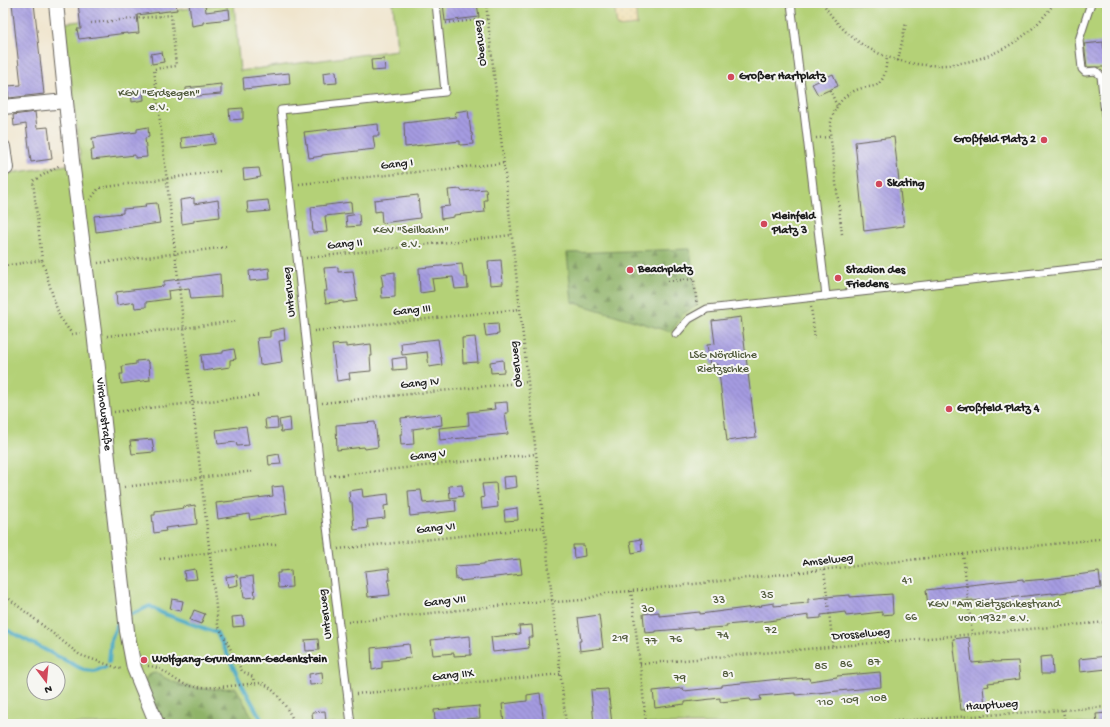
<svg xmlns="http://www.w3.org/2000/svg" width="1110" height="727" font-family="'Gochi Hand',sans-serif">
<style>
.green{fill:#b4d177;stroke:#68764a;fill-rule:evenodd}
.forest{fill:url(#forest-firs);stroke:#566842}
.sand{fill:url(#sand-dots);stroke:#857b5d}
.lines{fill:none;stroke-linecap:round;stroke-linejoin:round}
.stream{stroke:#44a7c3;stroke-width:4}
.building{fill:url(#building-back-hatch)}
.service-casing{stroke:#66625a;stroke-width:9}
.minor-casing{stroke:#66625a;stroke-width:16}
.path{stroke:#66625a;stroke-width:2.5;stroke-dasharray:1 3;stroke-linecap:butt}
.service{stroke:#fff;stroke-width:7}
.minor{stroke:#fff;stroke-width:14}
.poi-dot{fill:#d1495b;stroke:#f6f6f2;stroke-width:1.5}
.labels{text-anchor:middle;dominant-baseline:central;stroke-width:4;stroke-linejoin:round;paint-order:stroke}
.street-label{font-size:12px;fill:#1c1c1c;stroke:#f6f6f2}
.poi-label{font-size:12px;font-weight:bold;fill:#1c1c1c;stroke:#f6f6f2;text-anchor:start}
.park-label{font-size:12px;fill:#515b3c;stroke:#f6f6f2}
</style>
<defs>
<pattern id="forest-firs" width="22" height="20" patternUnits="userSpaceOnUse"><rect width="22" height="20" fill="#8fb368"/><path d="M5 1l3.5 6h-7zM16 11l3.5 6h-7z" fill="#749155"/></pattern>
<pattern id="sand-dots" width="8" height="8" patternUnits="userSpaceOnUse"><rect width="8" height="8" fill="#eeda9e"/><path d="M2 2h.1M6 6h.1" fill="none" stroke="#ccba88" stroke-width="1.8" stroke-linecap="round"/></pattern>
<pattern id="building-back-hatch" width="6" height="6" patternUnits="userSpaceOnUse"><rect width="6" height="6" fill="#a59be1"/><path d="M-1 5l2 2M0 0l6 6M5-1l2 2" fill="none" stroke="#867eb6"/></pattern>
</defs>
<rect width="100%" height="100%" fill="#f6f6f2"/>
<filter id="ink" filterUnits="userSpaceOnUse"><feTurbulence type="fractalNoise" baseFrequency=".025" numOctaves="2"/><feDisplacementMap in="SourceGraphic" scale="8" xChannelSelector="R" yChannelSelector="G"/><feConvolveMatrix kernelMatrix="1 2 1 2 8 2 1 2 1" color-interpolation-filters="sRGB"/></filter>
<filter id="wash" filterUnits="userSpaceOnUse"><feTurbulence type="fractalNoise" baseFrequency=".012" numOctaves="4" result="noise"/><feDisplacementMap in="SourceGraphic" scale="16" xChannelSelector="R" yChannelSelector="G"/><feGaussianBlur stdDeviation="0.9" result="paint"/><feColorMatrix in="noise" values="0 0 0 0 0 0 0 0 0 0 0 0 0 0 0 0 0 1.4 0 .05"/><feComposite in="paint" operator="in"/></filter>
<g filter="url(#wash)">
<rect width="100%" height="100%" fill="#f0e5cd"/>
<path class="green" d="M234 3 240 71 397 50 393 3H1103L1107 39V724H3V174L81 163 64 23ZM34 669H58V693H34Z"/>
<g class="forest">
<polygon points="690,249 697,305 683,314 671,332 572,302 567,253"/>
<path d="M156 673C184 690 204 690 236 688L256 724H163L144 681 149 674Z"/>
</g>
<polygon class="sand" points="614,3 635,3 637,25 617,27"/>
<g class="lines">
<g class="stream">
<polyline points="132,614 150,606 162,613 217,633 240,681 264,724"/>
<polyline points="3,628 84,670 94,671 106,668"/>
<polyline points="109,662 111,639 118,623"/>
</g>
</g>
<g id="blocks">
<g class="building">
<polygon points="12,3 34,3 44,94 9,98 7,86 21,85"/>
<polygon points="78,3 176,3 177,10 137,15 139,33 127,34 127,33 79,39 77,29 81,29"/>
<polygon points="189,3 205,3 206,12 229,9 230,19 203,22 203,24 192,26"/>
<polygon points="443,3 477,3 479,17 445,21"/>
<polygon points="1103,42 1106,67 1087,67 1084,44"/>
<polygon points="162,52 164,62 152,64 151,54"/>
<polygon points="384,59 385,70 372,71 371,60"/>
<polygon points="336,71 337,83 324,84 323,73"/>
<polygon points="289,73 290,84 244,89 243,78"/>
<polygon points="833,74 838,86 818,95 812,84"/>
<polygon points="221,84 221,94 186,97 186,88"/>
<polygon points="143,91 144,100 132,102 131,92"/>
<polygon points="243,108 243,119 230,120 229,109"/>
<polygon points="468,110 471,133 472,133 473,144 460,145 460,141 405,147 404,123 456,117 455,112"/>
<polygon points="35,112 37,128 48,127 52,159 31,162 26,124 14,126 13,115"/>
<polygon points="378,124 379,136 373,136 375,149 322,155 322,156 309,158 307,144 306,144 304,132"/>
<polygon points="148,127 149,137 145,138 147,157 135,158 135,155 92,160 91,150 94,150 92,138 137,132 137,129"/>
<polygon points="214,134 215,144 182,148 181,138"/>
<polygon points="894,137 904,226 864,231 855,142"/>
<polygon points="259,168 261,177 244,180 243,169"/>
<polygon points="461,189 461,191 486,189 487,200 484,200 485,212 454,215 454,217 441,219 440,207 450,206 448,190"/>
<polygon points="418,195 420,218 382,223 381,211 375,212 374,200"/>
<polygon points="194,198 194,204 218,200 220,217 194,220 194,222 182,224 180,200"/>
<polygon points="268,200 270,211 248,213 247,202"/>
<polygon points="351,202 352,213 325,216 327,232 313,233 311,207"/>
<polygon points="157,203 160,223 96,232 94,216 123,213 123,209 146,207 145,204"/>
<polygon points="359,214 360,226 347,227 346,216"/>
<polygon points="501,260 503,284 490,285 488,261"/>
<polygon points="462,264 464,277 467,277 468,288 455,289 453,277 432,279 434,291 420,293 419,268"/>
<polygon points="338,267 338,272 353,271 357,301 343,303 343,301 326,303 324,291 327,291 324,268"/>
<polygon points="269,268 270,279 250,281 249,271"/>
<polygon points="395,272 395,297 382,298 381,287 383,286 381,274"/>
<polygon points="220,274 221,297 191,299 189,288 168,291 169,299 146,302 146,307 135,308 134,302 117,305 116,292 164,286 164,281"/>
<polygon points="741,317 756,437 727,441 718,364 710,365 707,345 715,344 712,321"/>
<polygon points="498,323 499,334 486,336 484,324"/>
<polygon points="284,328 285,340 279,341 282,362 260,365 257,338 270,337 270,331"/>
<polygon points="475,337 478,362 463,363 462,338"/>
<polygon points="438,339 442,365 429,367 427,352 402,355 401,343"/>
<polygon points="346,344 346,347 371,344 372,356 370,356 371,371 349,373 350,379 337,381 332,345"/>
<polygon points="234,349 236,359 230,360 230,367 203,371 201,355 223,353 223,351"/>
<polygon points="406,357 407,369 393,370 392,359"/>
<polygon points="147,360 148,363 149,363 150,380 121,384 120,374 123,374 122,366 136,364 136,361"/>
<polygon points="503,360 504,372 491,373 490,362"/>
<polygon points="507,402 508,413 505,413 508,434 440,440 439,428 469,425 468,412 495,409 494,403"/>
<polygon points="441,414 442,425 413,429 414,444 401,445 400,434 402,434 401,418"/>
<polygon points="277,418 278,428 266,429 265,419"/>
<polygon points="290,418 291,431 281,432 279,420"/>
<polygon points="375,422 378,447 365,449 364,447 337,450 336,425"/>
<polygon points="246,426 249,445 237,446 236,442 218,444 216,430"/>
<polygon points="152,439 154,452 132,454 130,441"/>
<polygon points="279,454 281,464 269,465 268,456"/>
<polygon points="516,476 517,487 504,489 503,477"/>
<polygon points="496,483 498,507 482,509 481,498 484,497 482,484"/>
<polygon points="462,485 463,496 450,498 449,486"/>
<polygon points="283,486 287,514 250,520 249,514 218,519 216,503 273,496 272,487"/>
<polygon points="362,489 363,497 388,494 389,505 384,506 385,518 367,520 368,528 354,530 352,502 350,502 349,491"/>
<polygon points="421,490 423,503 455,500 456,511 410,516 408,491"/>
<polygon points="195,505 197,524 165,528 166,531 154,533 152,515 155,515 155,512 184,508 183,507"/>
<polygon points="517,508 518,520 505,521 504,510"/>
<polygon points="641,539 642,551 632,553 630,541"/>
<polygon points="573,545 584,545 585,556 574,558"/>
<polygon points="520,559 522,574 460,581 460,579 456,580 455,566 484,564 484,563"/>
<polygon points="389,568 390,580 388,580 390,595 368,597 365,571"/>
<polygon points="195,569 197,579 185,580 184,571"/>
<polygon points="291,570 292,587 278,588 277,573 280,573 280,571"/>
<polygon points="1099,572 1101,588 1052,594 1052,593 991,600 991,599 973,601 973,600 928,605 926,590 1023,579 1023,581 1047,579"/>
<polygon points="237,575 238,585 228,587 226,577"/>
<polygon points="253,576 255,597 244,598 241,578"/>
<polygon points="892,594 893,614 882,615 882,612 846,616 845,612 821,615 821,618 809,619 809,615 769,621 726,625 727,627 694,629 694,628 656,631 656,632 645,633 643,614 659,612 659,616 700,612 700,614 762,606 761,605 774,603 774,606 808,603 808,599 836,596 850,595 850,597"/>
<polygon points="172,599 183,601 181,611 170,609"/>
<polygon points="194,610 205,614 201,624 190,620"/>
<polygon points="599,615 603,648 580,651 579,641 581,641 578,618"/>
<polygon points="243,616 244,626 233,627 232,617"/>
<polygon points="532,625 533,637 528,637 529,648 493,652 491,637 520,634 519,626"/>
<polygon points="470,636 471,655 454,656 454,653 433,655 431,640"/>
<polygon points="969,637 972,663 994,661 994,662 1018,661 1020,679 988,683 989,686 983,687 985,706 982,707 982,708 961,710 953,639"/>
<polygon points="318,639 319,650 306,651 305,640"/>
<polygon points="409,644 411,658 382,661 382,668 372,670 371,648"/>
<polygon points="1052,656 1053,674 1041,674 1040,657"/>
<polygon points="1107,656 1107,669 1080,672 1079,659"/>
<polygon points="322,672 323,684 310,685 309,674"/>
<polygon points="880,672 881,687 795,695 795,693 760,696 761,700 751,701 750,699 720,702 720,698 685,702 685,704 655,708 653,691 683,688 684,691 722,687 722,685 780,679 780,680 809,678 810,681 837,677 837,676"/>
<polygon points="608,689 612,724 594,724 591,690"/>
<polygon points="540,693 544,724 504,724 502,704 527,701 527,695"/>
<polygon points="479,706 480,718 435,721 434,710"/>
<polygon points="325,711 326,722 313,724 312,712"/>
<polygon points="1107,713 1107,723 1097,724 1096,714"/>
</g>
</g>
</g>
<g filter="url(#ink)">
<use href="#blocks" fill-opacity="0" stroke="#66625a" stroke-width="1"/>
<g class="lines">
<g class="service-casing">
<g id="service">
<polyline points="791,3 826,296"/>
<polyline points="1091,3 1079,40 1082,69 1085,72 1096,71 1101,76 1107,133"/>
<polyline points="676,334 689,319 707,309 1107,265"/>
<polyline points="351,724 321,477 281,110 445,92 436,3"/>
</g>
</g>
<g class="minor-casing">
<g id="minor">
<path id="s1" d="M56 3 72 161 94 332 127 631 134 668 157 724"/>
<polyline points="3,107 66,101"/>
<polyline points="3,147 6,168 3,168"/>
</g>
</g>
<g class="path">
<polyline points="486,3 566,724"/>
<path d="M823 3C873 89 1002 83 1054 3"/>
<polyline points="91,23 171,15 176,66 154,69 218,625 242,671 253,677 254,683"/>
<polyline points="446,23 488,19"/>
<polyline points="898,61 906,22"/>
<polyline points="830,90 837,106"/>
<polyline points="816,138 830,137"/>
<polyline points="299,184 505,163"/>
<polyline points="90,200 99,188 220,171"/>
<path d="M842 234 830 132C830 112 841 94 862 88 870 86 876 88 881 81 886 75 886 64 887 57"/>
<polyline points="306,258 512,235"/>
<polyline points="42,260 33,181 60,165"/>
<polyline points="98,263 228,247"/>
<polyline points="3,266 42,260 59,316 72,334 81,333"/>
<polyline points="668,281 694,279 697,305"/>
<polyline points="811,307 815,339"/>
<polyline points="314,331 520,309"/>
<polyline points="107,336 185,328 237,321"/>
<polyline points="322,403 528,382"/>
<polyline points="114,412 261,395"/>
<polyline points="330,476 536,454"/>
<polyline points="124,487 255,471"/>
<polyline points="338,549 545,527"/>
<polyline points="963,554 972,634"/>
<polyline points="160,559 276,544"/>
<polyline points="824,570 833,646"/>
<polyline points="631,591 640,664 646,724"/>
<polyline points="3,594 80,655 121,669"/>
<polyline points="348,622 553,600 556,602 583,600 606,593 631,591 1107,538"/>
<polyline points="640,664 1107,622"/>
<path d="M148 666C162 666 173 681 187 685 208 691 239 684 262 683 275 688 289 710 295 724"/>
<polyline points="356,694 561,674"/>
<polyline points="1063,710 1065,724"/>
<polyline points="982,716 982,724"/>
<polyline points="853,724 1107,707"/>
</g>
<use href="#service" class="service"/>
<use href="#minor" class="minor"/>
</g>
</g>
<g class="poi-dot">
<circle cx="731" cy="77" r="4"/>
<circle cx="1044" cy="140" r="4"/>
<circle cx="879" cy="184" r="4"/>
<circle cx="764" cy="224" r="4"/>
<circle cx="630" cy="270" r="4"/>
<circle cx="838" cy="278" r="4"/>
<circle cx="949" cy="409" r="4"/>
<circle cx="144" cy="660" r="4"/>
</g>
<g class="labels">
<g class="street-label">
<text transform="translate(481 43) rotate(-97)">Oberweg</text>
<text transform="translate(397 165) rotate(-6)">Gang I</text>
<text transform="translate(345 245) rotate(-6)">Gang II</text>
<text transform="translate(290 292) rotate(-96)">Unterweg</text>
<text transform="translate(412 311) rotate(-6)">Gang III</text>
<text transform="translate(517 364) rotate(-96)">Oberweg</text>
<text transform="translate(420 384) rotate(-6)">Gang IV</text>
<text stroke="none"><textPath href="#s1" startOffset="414">Virchowstraße</textPath></text>
<text transform="translate(428 456) rotate(-6)">Gang V</text>
<text transform="translate(436 529) rotate(-6)">Gang VI</text>
<text transform="translate(828 561) rotate(-6)">Amselweg</text>
<text transform="translate(445 602) rotate(-6)">Gang VII</text>
<text transform="translate(326 614) rotate(-97)">Unterweg</text>
<text transform="translate(861 635) rotate(-5)">Drosselweg</text>
<text transform="translate(453 676) rotate(-6)">Gang IIX</text>
<text transform="translate(992 706) rotate(-4)">Hauptweg</text>
</g>
<g class="poi-label">
<text x="739" y="77">Großer Hartplatz</text>
<text x="1036" y="140" text-anchor="end">Großfeld Platz 2</text>
<text x="887" y="184">Skating</text>
<text x="772" y="217">Kleinfeld<tspan x="772" dy="14">Platz 3</tspan></text>
<text x="638" y="270">Beachplatz</text>
<text x="846" y="271">Stadion des<tspan x="846" dy="14">Friedens</tspan></text>
<text x="957" y="409">Großfeld Platz 4</text>
<text x="152" y="660">Wolfgang-Grundmann-Gedenkstein</text>
</g>
<g class="park-label">
<text x="159" y="94">KGV "Erdsegen"<tspan x="159" dy="14">e.V.</tspan></text>
<text x="411" y="231">KGV "Seilbahn"<tspan x="411" dy="14">e.V.</tspan></text>
<text x="723" y="356">LSG Nördliche<tspan x="723" dy="14">Rietzschke</tspan></text>
<text x="907" y="581">41</text>
<text x="767" y="596">35</text>
<text x="719" y="601">33</text>
<text x="994" y="605">KGV "Am Rietzschkestrand<tspan x="994" dy="14">von 1932" e.V.</tspan></text>
<text x="648" y="610">30</text>
<text x="911" y="618">66</text>
<text x="771" y="631">72</text>
<text x="723" y="636">74</text>
<text x="620" y="639">219</text>
<text x="676" y="640">76</text>
<text x="651" y="642">77</text>
<text x="874" y="663">87</text>
<text x="846" y="665">86</text>
<text x="821" y="667">85</text>
<text x="728" y="675">81</text>
<text x="680" y="679">79</text>
<text x="878" y="699">108</text>
<text x="850" y="701">109</text>
<text x="825" y="703">110</text>
</g>
</g>
<rect width="1110" height="727" fill="none" stroke="#f6f6f2" stroke-width="16"/>
<g transform="translate(46 681) rotate(164)"><circle r="19" fill="#f6f6f2" stroke="#9f9f9c"/>
<path d="M0-3L7 15L0 10L-7 15Z" fill="#d1495b"/>
<text y="-6" font-size="11" font-weight="bold" text-anchor="middle" fill="#1c1c1c">N</text>
</g>
</svg>
